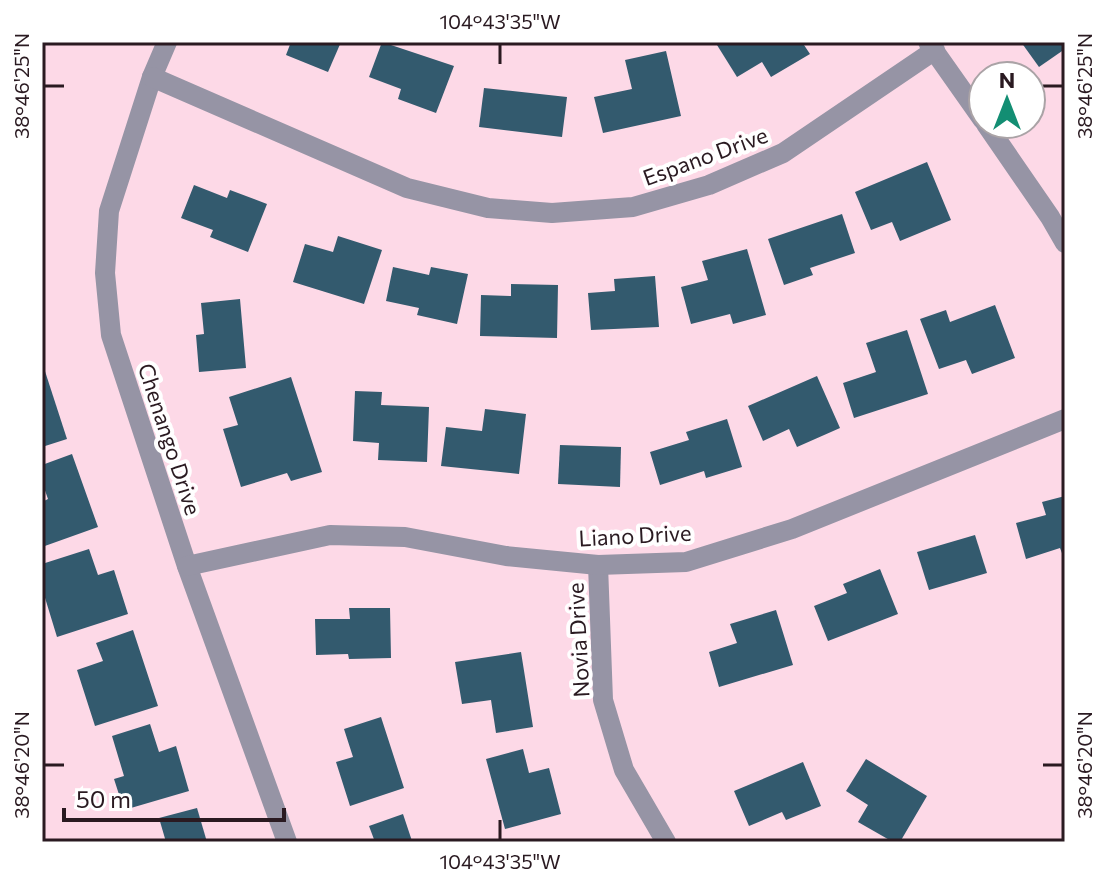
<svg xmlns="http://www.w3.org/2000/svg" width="1107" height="884" font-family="Commissioner,sans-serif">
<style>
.building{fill:#335a6e}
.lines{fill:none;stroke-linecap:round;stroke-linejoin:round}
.street{stroke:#9694a5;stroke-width:20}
.ticks{fill:none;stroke:#2a1a21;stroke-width:3}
.labels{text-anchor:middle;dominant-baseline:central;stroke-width:8;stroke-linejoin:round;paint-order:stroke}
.street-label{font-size:22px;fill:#2a1a21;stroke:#fff}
.neatline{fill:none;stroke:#2a1a21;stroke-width:3}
.ticks-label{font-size:20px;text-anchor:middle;fill:#2a1a21}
</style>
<rect width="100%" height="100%" fill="#fdd9e7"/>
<g class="building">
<polygon points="291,42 341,42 328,72 286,55"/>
<polygon points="382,42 454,66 436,113 398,99 401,89 369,77"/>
<polygon points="722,42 802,42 810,54 771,77 762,62 737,77 717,45"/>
<polygon points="1021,42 1065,42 1065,49 1039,67"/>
<polygon points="666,51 681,116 603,133 594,97 632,89 625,60"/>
<polygon points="484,88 567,97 562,137 479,127"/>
<polygon points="927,162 951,220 900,241 892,222 871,230 855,192"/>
<polygon points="194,185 227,198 230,190 267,204 248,252 210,237 213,230 181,218"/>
<polygon points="842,214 855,253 810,268 813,275 784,285 768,239"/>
<polygon points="338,236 382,250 364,304 293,282 305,244 333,252"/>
<polygon points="747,249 766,315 733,324 730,314 691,324 681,287 708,280 702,261"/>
<polygon points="393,267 429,275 431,267 468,274 457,324 417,315 419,308 386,301"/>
<polygon points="655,276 659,327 591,330 588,293 615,291 614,279"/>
<polygon points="511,284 558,285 557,338 480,336 481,295 511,296"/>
<polygon points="240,299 246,368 199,372 196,335 204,334 201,303"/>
<polygon points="995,305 1015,358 972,374 966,360 939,369 920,319 946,310 950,322"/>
<polygon points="907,330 928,394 854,418 843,383 876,372 866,343"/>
<polygon points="42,362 67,439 42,447"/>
<polygon points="817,376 840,428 797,447 789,429 763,441 748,406"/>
<polygon points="291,377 322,472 291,481 287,473 241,487 223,429 238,425 229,397"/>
<polygon points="355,391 382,392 381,405 429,407 427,462 378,460 379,443 353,441"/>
<polygon points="485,409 526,414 519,474 441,466 446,427 482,431"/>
<polygon points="727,419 742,467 706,478 704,471 660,485 650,452 689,440 686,432"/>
<polygon points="560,445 621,447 620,487 558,484"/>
<polygon points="72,454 98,527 42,547 42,502 48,499 42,482 42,465"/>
<polygon points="1065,496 1065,561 1060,548 1026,559 1016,523 1046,515 1042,502"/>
<polygon points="975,535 987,573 929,590 917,552"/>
<polygon points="89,549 98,575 114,570 128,614 57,637 42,588 42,564"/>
<polygon points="880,569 898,614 828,641 814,606 847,593 843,584"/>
<polygon points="349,608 390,608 391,658 349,659 348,654 316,655 315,619 350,619"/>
<polygon points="776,610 793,665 719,687 709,652 737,643 730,624"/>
<polygon points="133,630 158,706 95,726 77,670 103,661 96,643"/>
<polygon points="521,652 533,727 496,733 491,700 462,704 455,662"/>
<polygon points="381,717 404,788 350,806 336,762 353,757 344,729"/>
<polygon points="150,724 159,752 176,746 189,791 124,810 114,779 124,776 112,736"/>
<polygon points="523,749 529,773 549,768 561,814 505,829 486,759"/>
<polygon points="866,759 927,796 900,842 893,842 858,822 868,805 846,791"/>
<polygon points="803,762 821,806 786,820 782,812 749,826 734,791"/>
<polygon points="197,808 207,842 166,842 159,818"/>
<polygon points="403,814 412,841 375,842 369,826"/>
</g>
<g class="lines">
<g class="street">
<polyline points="167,42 152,77 109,211 105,273 111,335 187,566 287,842"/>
<polyline points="928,42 983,120"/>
<polyline points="152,77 407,188 488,208 552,213 633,207 709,185 783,153 935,50"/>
<polyline points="986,124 1050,217 1065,243"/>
<polyline points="598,565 603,700 624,770 666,842"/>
<polyline points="187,566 330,535 405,537 506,556 598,565 686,562 792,529 1065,419"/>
</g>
</g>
<path class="ticks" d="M500 44V64M44 86H64M1043 86H1063M44 765H64M1043 765H1063M500 820V840"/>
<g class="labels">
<g class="street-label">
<text transform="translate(705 156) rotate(-20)">Espano Drive</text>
<text transform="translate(170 439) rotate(72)">Chenango Drive</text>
<text transform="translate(635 535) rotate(-3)">Liano Drive</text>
<text transform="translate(578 640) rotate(-93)">Novia Drive</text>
</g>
</g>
<rect width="1107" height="884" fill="none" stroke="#ffffff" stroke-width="88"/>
<g transform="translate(1007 100)"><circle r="38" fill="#ffffff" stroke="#aaa3a6" stroke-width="2"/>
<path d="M0-6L14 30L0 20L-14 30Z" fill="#138e73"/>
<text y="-12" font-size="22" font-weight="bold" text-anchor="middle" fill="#2a1a21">N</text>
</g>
<path d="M64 808v12h220v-12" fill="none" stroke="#2a1a21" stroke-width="4"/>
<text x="76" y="808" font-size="24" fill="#2a1a21" stroke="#ffffff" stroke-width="6" paint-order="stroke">50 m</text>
<rect x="44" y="44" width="1019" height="796" class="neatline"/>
<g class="ticks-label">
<text x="500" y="29">104°43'35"W</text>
<text transform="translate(22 86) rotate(-90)" y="7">38°46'25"N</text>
<text transform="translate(1085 86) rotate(-90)" y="7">38°46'25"N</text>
<text transform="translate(22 765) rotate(-90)" y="7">38°46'20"N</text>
<text transform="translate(1085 765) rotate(-90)" y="7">38°46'20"N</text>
<text x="500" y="869">104°43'35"W</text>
</g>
</svg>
